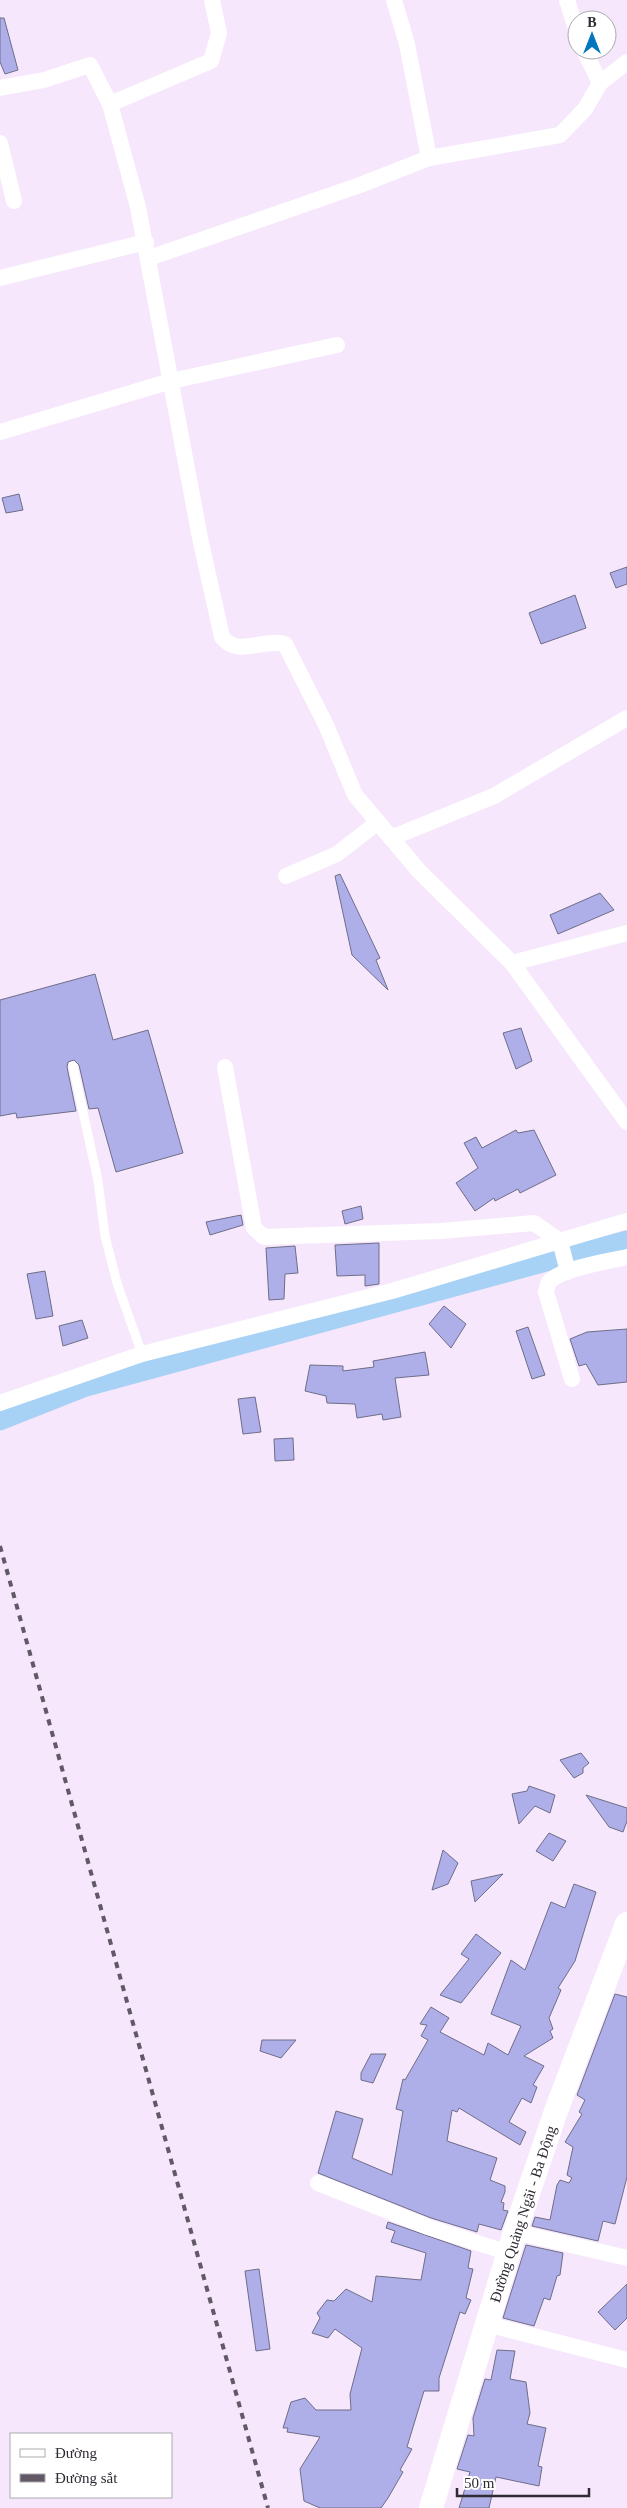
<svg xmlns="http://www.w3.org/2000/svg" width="627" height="2508" font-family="Georgia,serif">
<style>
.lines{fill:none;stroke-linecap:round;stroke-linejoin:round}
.canal{stroke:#a7d2f5;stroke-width:19}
.building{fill:#aeaee9;stroke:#6e6e88}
.service{stroke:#fff;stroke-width:9}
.minor{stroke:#fff;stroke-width:16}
.secondary{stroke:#fff;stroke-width:24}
.rail{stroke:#615966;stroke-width:4;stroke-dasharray:6 6;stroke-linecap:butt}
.labels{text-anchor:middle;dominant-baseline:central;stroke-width:4.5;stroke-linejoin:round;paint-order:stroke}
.street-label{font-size:15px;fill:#302a34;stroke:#fff}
</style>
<rect width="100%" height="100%" fill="#f6e7fc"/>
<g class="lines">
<polyline class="canal" points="0,1421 86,1387 627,1240"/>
</g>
<g class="building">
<polygon points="0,18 4,18 18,70 5,74 0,62"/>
<polygon points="19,494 23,510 6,513 2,498"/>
<polygon points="627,567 627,584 616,588 610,573"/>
<polygon points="575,595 586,628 541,644 529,613"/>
<polygon points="340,874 380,958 376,960 388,990 352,955 335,876"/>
<polygon points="600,893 614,910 558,934 550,915"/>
<polygon points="95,974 113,1040 148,1030 183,1153 116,1172 98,1108 89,1109 79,1065 74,1060 68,1062 67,1067 76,1111 17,1118 16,1113 0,1116 0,1000"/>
<polygon points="521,1028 532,1061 516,1069 503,1033"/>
<polygon points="516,1130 518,1133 534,1130 556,1175 520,1193 518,1189 495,1201 494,1198 475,1211 456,1183 478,1168 464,1143 476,1137 482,1148"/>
<polygon points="361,1206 363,1219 345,1224 342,1211"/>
<polygon points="241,1215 243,1225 210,1235 206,1222"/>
<polygon points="379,1243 379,1284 365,1286 365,1275 337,1276 335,1245"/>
<polygon points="295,1246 298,1273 285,1274 284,1299 269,1300 266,1248"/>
<polygon points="45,1271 53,1316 36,1319 27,1274"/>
<polygon points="444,1306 466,1324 451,1348 429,1324"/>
<polygon points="82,1320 88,1338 63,1346 59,1326"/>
<polygon points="528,1327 545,1375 532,1379 516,1331"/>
<polygon points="627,1329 627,1382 598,1385 586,1364 579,1366 570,1339 587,1332"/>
<polygon points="425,1352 429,1375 395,1378 401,1417 383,1420 382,1414 357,1418 355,1404 327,1403 326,1396 305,1391 310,1365 343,1366 343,1371 374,1367 373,1361"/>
<polygon points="255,1397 261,1432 243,1434 238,1399"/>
<polygon points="293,1438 294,1460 275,1461 274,1439"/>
<polygon points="581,1753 589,1763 583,1768 583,1773 574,1778 560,1760"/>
<polygon points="529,1786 555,1795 550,1813 535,1806 519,1824 512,1794 527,1791"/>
<polygon points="586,1795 627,1808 627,1821 623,1832 609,1827"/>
<polygon points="549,1833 566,1841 553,1861 536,1851"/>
<polygon points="443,1850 458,1863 448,1884 432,1890"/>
<polygon points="503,1874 475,1902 471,1881"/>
<polygon points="574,1884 596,1892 575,1961 558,1988 561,1990 549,2018 553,2029 550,2031 553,2038 524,2056 544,2066 533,2085 537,2087 531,2103 522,2098 509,2122 526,2132 520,2145 459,2108 457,2112 452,2110 447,2141 497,2158 490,2180 505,2186 505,2192 501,2202 504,2203 503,2210 508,2211 501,2230 479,2224 477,2232 431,2218 318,2173 336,2111 363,2119 352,2158 392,2175 403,2111 396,2109 403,2079 405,2080 428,2040 421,2036 427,2025 420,2024 431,2007 449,2018 440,2032 484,2055 488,2043 508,2055 521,2026 491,2014 511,1960 525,1970 551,1902 565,1908"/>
<polygon points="476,1934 501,1953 461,2003 440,1995 469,1959 461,1954"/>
<polygon points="615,1994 627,1997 627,2177 615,2224 603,2221 598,2241 532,2226 535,2217 550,2220 557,2185 560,2180 569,2183 572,2178 567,2175 573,2147 565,2142 582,2114 579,2112 585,2100 577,2095"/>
<polygon points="262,2040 296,2040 281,2058 260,2051"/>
<polygon points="371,2054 386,2054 373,2083 361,2080 361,2073"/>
<polygon points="388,2222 471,2251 468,2268 473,2269 466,2298 471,2300 465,2314 460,2312 439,2378 439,2391 424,2391 407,2447 412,2449 400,2470 403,2472 388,2498 381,2508 320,2508 304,2501 300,2469 320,2437 287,2432 288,2428 283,2428 291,2402 305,2398 316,2410 351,2410 350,2394 362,2348 335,2329 328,2338 312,2333 320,2318 317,2313 327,2300 334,2301 346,2289 372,2302 376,2276 421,2280 426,2253 391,2242 395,2231 386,2228"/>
<polygon points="526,2245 563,2253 560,2275 557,2276 550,2300 544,2298 534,2326 503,2318"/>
<polygon points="259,2269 270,2349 256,2351 245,2271"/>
<polygon points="627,2284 627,2318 615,2330 598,2312"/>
<polygon points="497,2350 515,2351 510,2379 526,2382 530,2413 527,2424 546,2428 538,2466 542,2467 539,2486 496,2477 489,2508 459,2508 470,2472 457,2469 468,2435 474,2436 473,2418 485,2379 491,2380"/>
</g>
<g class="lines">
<polyline class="service" points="73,1066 98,1181 105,1236 117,1283 142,1354"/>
<g class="minor">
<polyline points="394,0 407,44 429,158"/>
<polyline points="567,0 577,32"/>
<polyline points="584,50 600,83"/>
<path d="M0 88 44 80 90 65 110 104 138 207 200 538 222 637C239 658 261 638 285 644L326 725 355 795 419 871 512 963 627 1122"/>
<polyline points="110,104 211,61 219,33 212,0"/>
<polyline points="0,143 14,201"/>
<polyline points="149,258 360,185 429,158 560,135 585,109 600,83 627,62"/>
<polyline points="0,278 146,242"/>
<polyline points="0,432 171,381 337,345"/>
<polyline points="391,838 494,796 627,718"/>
<polyline points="286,876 337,854 378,822"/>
<polyline points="512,963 627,933"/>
<polyline points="225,1067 254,1228 264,1237 441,1231 534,1223 560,1241 568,1272"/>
<path d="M572 1379 546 1292C547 1288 547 1284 550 1281 563 1268 609 1261 627 1257"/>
<polyline points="0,1403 142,1354 392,1291 627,1221"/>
<polyline points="318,2183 428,2227 509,2253"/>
<polyline points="515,2232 627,2258"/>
<polyline points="487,2324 627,2360"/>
</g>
<polyline class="secondary" points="431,2508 515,2232 556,2111 627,1924"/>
<polyline class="rail" points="0,1546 268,2508"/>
</g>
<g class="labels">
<g class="street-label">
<text transform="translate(523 2214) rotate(-72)">Đường Quảng Ngãi - Ba Động</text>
</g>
</g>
<rect x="10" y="2433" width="162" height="65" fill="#ffffff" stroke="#acaaae"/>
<rect x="20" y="2449" width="25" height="8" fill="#ffffff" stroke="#acaaae"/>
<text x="55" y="2458" font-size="15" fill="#302a34">Đường</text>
<rect x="20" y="2474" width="25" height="8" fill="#615966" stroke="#acaaae"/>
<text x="55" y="2483" font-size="15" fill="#302a34">Đường sắt</text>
<g transform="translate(592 35)"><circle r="24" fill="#ffffff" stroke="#acaaae"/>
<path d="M0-4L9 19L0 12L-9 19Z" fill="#0476c0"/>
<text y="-8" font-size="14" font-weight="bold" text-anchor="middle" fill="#302a34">B</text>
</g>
<path d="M457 2488v8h132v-8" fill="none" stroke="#302a34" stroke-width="2.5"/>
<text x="464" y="2488" font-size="15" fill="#302a34" stroke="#ffffff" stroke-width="4" paint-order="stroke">50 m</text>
</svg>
